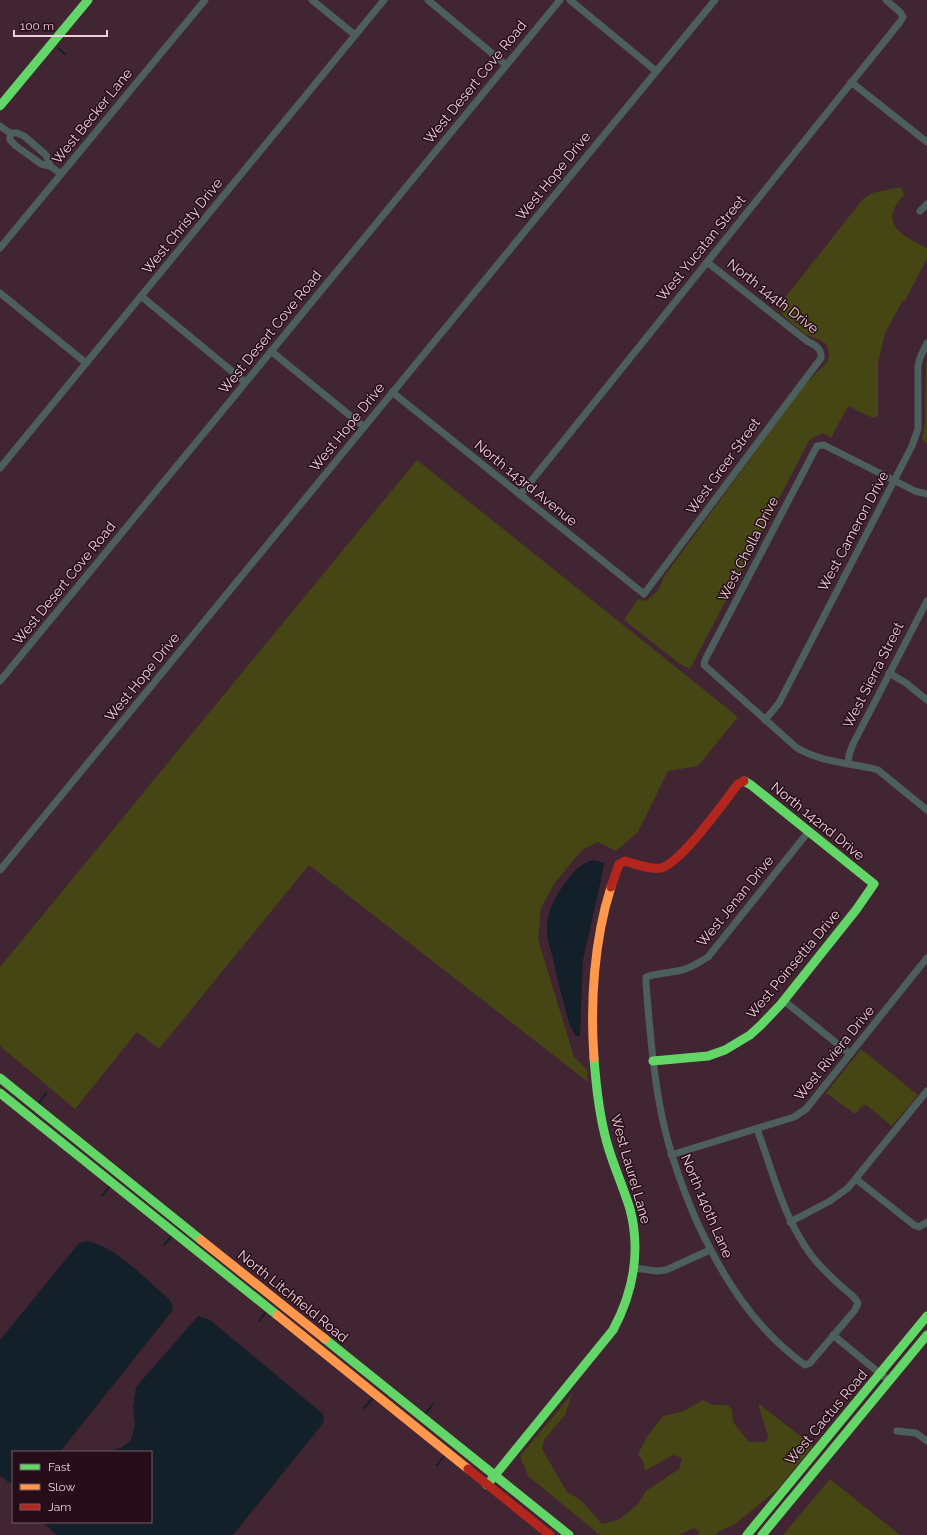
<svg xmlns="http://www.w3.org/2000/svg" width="927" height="1535" font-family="Raleway,sans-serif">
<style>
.green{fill:#454614}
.water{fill:#142029}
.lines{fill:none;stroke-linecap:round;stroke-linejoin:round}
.stream{stroke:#142029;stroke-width:2}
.street{stroke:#4d5f5c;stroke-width:7}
.fast{stroke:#63d668;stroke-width:9}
.slow{stroke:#ff974d;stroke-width:9}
.jam{stroke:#b3261e;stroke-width:9}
.labels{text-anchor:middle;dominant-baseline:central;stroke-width:3;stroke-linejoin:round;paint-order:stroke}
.street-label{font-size:14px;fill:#f1cfdb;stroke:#250e18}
</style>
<rect width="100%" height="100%" fill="#412532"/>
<g class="green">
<path d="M901 187 904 195C877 224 902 235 927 248V258L905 301 903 300 885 333 878 362V416L873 418 848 406 831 438 823 433 810 439 690 669 680 664 624 620 638 599 646 601C656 594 660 588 663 578L802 388 817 372 824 366 828 361 829 353 826 344 820 340 805 334 782 315 780 304 863 199 872 193Z"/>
<polygon points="926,362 927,362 927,443 922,440 925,423"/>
<polygon points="417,460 738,717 698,766 668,771 638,832 616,851 598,842 582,850 554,884 541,908 538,939 574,1057 587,1070 588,1082 309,865 159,1049 137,1032 75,1109 0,1046 0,967"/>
<polygon points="861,1049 918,1095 892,1126 866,1105 862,1106 855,1114 826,1093"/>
<polygon points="572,1394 565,1415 544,1440 542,1449 567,1492 581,1500 602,1524 620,1519 638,1504 646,1491 679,1469 682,1458 673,1455 645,1471 644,1463 638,1454 647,1437 663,1416 684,1411 703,1400 712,1405 727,1405 732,1409 733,1422 749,1442 766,1442 768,1437 758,1403 813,1446 778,1489 735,1524 720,1531 715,1535 698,1535 699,1531 694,1528 679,1535 600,1535 528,1476 520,1456"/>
<polygon points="830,1479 900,1535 783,1535"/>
</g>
<g class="water">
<path d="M594 860 604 863 601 880 583 960 580 1034 578 1037C570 1032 565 1009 563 1000 559 987 556 973 553 959 551 950 547 941 547 932 546 913 555 896 566 882 574 871 581 863 594 860Z"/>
<path d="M87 1241C117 1247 145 1279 168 1298L172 1304 173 1310 60 1452H13V1485L0 1476V1340L79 1243Z"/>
<polygon points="198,1316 210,1320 323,1414 324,1420 321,1426 233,1535 57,1535 42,1522 151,1522 151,1452 108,1452 122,1447 131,1440 135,1424 133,1407 136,1387"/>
</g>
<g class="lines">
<g class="stream">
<polyline points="59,49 65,54"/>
<polyline points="39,1103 46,1093"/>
<polyline points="102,1196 109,1187"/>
<polyline points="164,1245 171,1237"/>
<polyline points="259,1321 265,1313"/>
<polyline points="364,1408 372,1399"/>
<polyline points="425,1414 433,1404"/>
<polyline points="437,1465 444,1456"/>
</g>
<g class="street">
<polyline points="312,0 355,35"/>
<polyline points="428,0 506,65"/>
<polyline points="570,0 656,71"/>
<polyline points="851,82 927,142"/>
<polyline points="0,126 10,133 17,133 24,136 46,155 50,166 61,174"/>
<polyline points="10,133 10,140 16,146 41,164 50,166"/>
<polyline points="920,211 927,204"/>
<polyline points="0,248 205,0"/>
<polyline points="0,293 86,363"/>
<polyline points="141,296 245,382"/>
<polyline points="271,351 364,427"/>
<path d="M392 392 644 594 821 358C822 348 815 345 807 341L707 262"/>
<polyline points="0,468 384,0"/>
<path d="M927 494 915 491 824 445 817 446 705 660 704 665 797 748C819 761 846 763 871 768L878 770 927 810"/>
<polyline points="520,495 900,22 903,17 900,12 886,0"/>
<polyline points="889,673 906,683 927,700"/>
<polyline points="0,681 560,0"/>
<polyline points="765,720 779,703 912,446 918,429 918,366 920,358 927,343"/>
<polyline points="848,764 849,755 853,744 927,601"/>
<polyline points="0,870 715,0"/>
<polyline points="783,1000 850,1054"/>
<path d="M757 1129C773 1172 783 1217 811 1255 820 1267 832 1278 843 1288 849 1293 854 1296 858 1303L855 1310 810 1363 805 1365C754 1328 723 1278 697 1222 680 1183 666 1143 659 1101 652 1062 649 1023 646 983V977C658 973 670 973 682 970 691 968 699 962 708 957L809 831"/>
<polyline points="671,1155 794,1117 806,1109 927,958"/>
<polyline points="856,1179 914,1225 919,1227 927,1222"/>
<polyline points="790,1222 830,1201 848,1188 927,1091"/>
<polyline points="634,1268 657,1271 666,1270 710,1250"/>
<polyline points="833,1335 889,1381"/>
<polyline points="897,1431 916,1433 927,1441"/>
</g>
<g class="fast">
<polyline points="0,106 88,0"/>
<polyline points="653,1061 708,1056 725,1050 750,1035 761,1025 781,1004 856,910 874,884 751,785 744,781"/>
<polyline points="0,1078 201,1240"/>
<polyline points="0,1093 277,1315"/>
<polyline points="325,1339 569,1535"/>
<path d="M487 1485 613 1330C633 1293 641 1251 630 1209 623 1186 613 1165 607 1143 599 1115 596 1086 594 1058"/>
<polyline points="747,1535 927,1316"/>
<polyline points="762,1535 927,1335"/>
</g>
<g class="slow">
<path d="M594 1058C590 1003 594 940 611 887"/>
<polyline points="201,1240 325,1339"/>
<polyline points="277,1315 468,1469"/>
</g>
<g class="jam">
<path d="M611 887 619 864 625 861C636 864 650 870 661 868 681 863 724 802 738 784L744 781"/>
<polyline points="468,1469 550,1535"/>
</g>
</g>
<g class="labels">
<g class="street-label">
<text transform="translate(475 82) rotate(-51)">West Desert Cove Road</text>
<text transform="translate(92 116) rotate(-51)">West Becker Lane</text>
<text transform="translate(553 176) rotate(-51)">West Hope Drive</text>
<text transform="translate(182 226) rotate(-51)">West Christy Drive</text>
<text transform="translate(701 248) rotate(-51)">West Yucatan Street</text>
<text transform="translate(773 296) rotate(38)">North 144th Drive</text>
<text transform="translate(270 332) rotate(-51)">West Desert Cove Road</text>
<text transform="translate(347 427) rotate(-51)">West Hope Drive</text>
<text transform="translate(723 466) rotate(-54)">West Greer Street</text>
<text transform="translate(526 483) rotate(39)">North 143rd Avenue</text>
<text transform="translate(853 531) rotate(-62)">West Cameron Drive</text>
<text transform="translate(748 549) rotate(-63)">West Cholla Drive</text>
<text transform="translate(64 583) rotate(-51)">West Desert Cove Road</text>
<text transform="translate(873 675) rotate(-63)">West Sierra Street</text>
<text transform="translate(142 677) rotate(-51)">West Hope Drive</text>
<text transform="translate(818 821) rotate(39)">North 142nd Drive</text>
<text transform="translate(735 901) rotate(-51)">West Jenan Drive</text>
<text transform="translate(793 964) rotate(-50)">West Poinsettia Drive</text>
<text transform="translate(834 1053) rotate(-51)">West Riviera Drive</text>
<text transform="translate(631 1169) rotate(74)">West Laurel Lane</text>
<text transform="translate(707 1206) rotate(67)">North 140th Lane</text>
<text transform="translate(293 1296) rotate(39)">North Litchfield Road</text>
<text transform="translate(826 1417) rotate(-50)">West Cactus Road</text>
</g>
</g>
<rect x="12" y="1451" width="140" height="72" fill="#250e18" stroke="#775b66"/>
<rect x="20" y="1464" width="20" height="6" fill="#63d668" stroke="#775b66"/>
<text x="48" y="1471" font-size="12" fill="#f1cfdb">Fast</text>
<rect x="20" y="1484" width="20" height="6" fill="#ff974d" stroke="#775b66"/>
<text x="48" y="1491" font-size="12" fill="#f1cfdb">Slow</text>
<rect x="20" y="1504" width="20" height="6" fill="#b3261e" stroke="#775b66"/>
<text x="48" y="1511" font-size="12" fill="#f1cfdb">Jam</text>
<path d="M14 30v6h93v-6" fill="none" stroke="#f1cfdb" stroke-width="2"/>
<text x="20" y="30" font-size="12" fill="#f1cfdb" stroke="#250e18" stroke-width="3" paint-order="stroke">100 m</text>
</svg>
